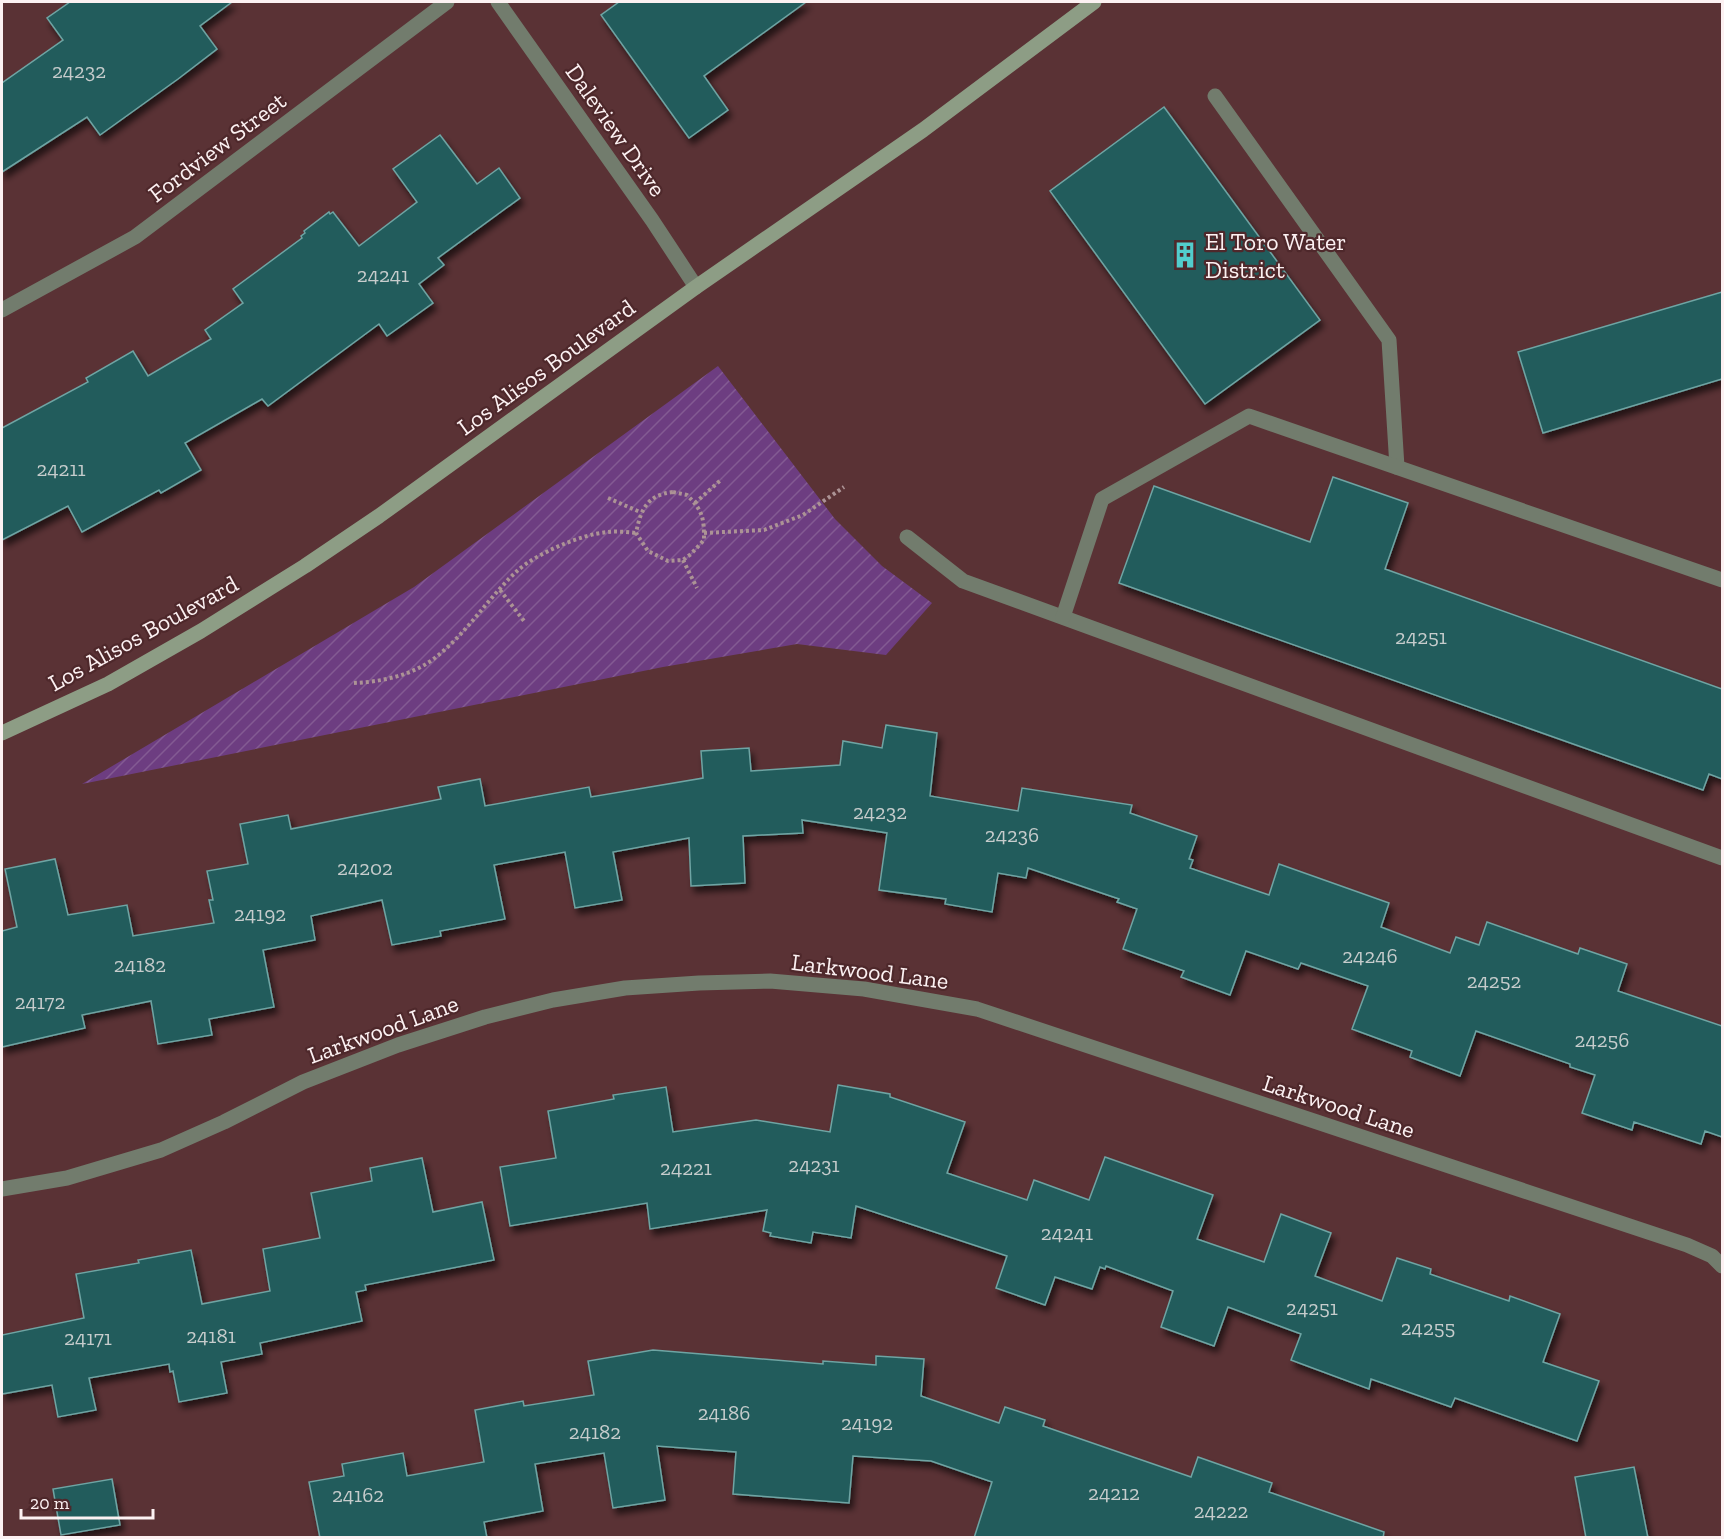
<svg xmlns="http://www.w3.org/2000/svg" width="1724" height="1539" font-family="'Zilla Slab',serif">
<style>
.garden{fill:url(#garden-furrows)}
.building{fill:#245b5b;stroke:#6ea5a4;stroke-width:1.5;filter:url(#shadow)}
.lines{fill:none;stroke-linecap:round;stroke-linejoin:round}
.path{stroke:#ac9395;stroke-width:4;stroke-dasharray:3 3;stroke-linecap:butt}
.lane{stroke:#727c6d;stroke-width:15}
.street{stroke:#727c6d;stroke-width:15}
.secondary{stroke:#8d9d85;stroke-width:15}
.labels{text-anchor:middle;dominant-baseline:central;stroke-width:4.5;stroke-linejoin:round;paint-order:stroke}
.number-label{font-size:21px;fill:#c6cccc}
.street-label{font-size:24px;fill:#fcf1f2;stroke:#4e282b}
.poi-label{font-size:24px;fill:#fcf1f2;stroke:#4e282b;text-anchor:start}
</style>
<defs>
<pattern id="garden-furrows" width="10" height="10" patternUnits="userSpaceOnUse" patternTransform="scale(1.5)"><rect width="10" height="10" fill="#6d3d81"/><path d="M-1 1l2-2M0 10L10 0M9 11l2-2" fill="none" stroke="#835a93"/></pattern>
<filter id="shadow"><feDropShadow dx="3.5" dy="6" stdDeviation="3" flood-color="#0009"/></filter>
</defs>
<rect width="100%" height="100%" fill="#5a3235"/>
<polygon class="garden" points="718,366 835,519 882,566 932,603 886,655 797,644 663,667 82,784 414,587"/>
<g class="building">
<polygon points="70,2 232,2 200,26 217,49 178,79 100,135 87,117 2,172 2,83 63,40 47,18"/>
<polygon points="619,2 806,2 704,76 728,110 689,138 601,15"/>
<polygon points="1164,107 1320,320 1205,404 1050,191"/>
<polygon points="440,135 477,184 499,168 520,198 438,258 444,265 419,284 433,303 387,336 379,324 268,406 262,399 185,443 201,470 161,493 159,490 82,532 68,506 2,540 2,428 88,382 86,378 133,351 148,376 211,339 205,330 243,303 233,289 302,238 301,236 305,233 304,231 329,212 330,214 333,212 359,246 417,202 393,169"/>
<polygon points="1722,292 1722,379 1543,433 1518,352"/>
<polygon points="1333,477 1408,503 1385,569 1722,689 1722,779 1709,774 1703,790 1119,583 1154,486 1310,542"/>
<polygon points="886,725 937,733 930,796 1018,811 1022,788 1132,805 1130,813 1197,836 1189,859 1193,860 1190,868 1269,895 1279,864 1389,903 1381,927 1450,953 1456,937 1479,945 1487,922 1578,954 1580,948 1627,964 1618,991 1722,1026 1722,1137 1705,1131 1701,1144 1634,1122 1632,1130 1582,1113 1595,1075 1570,1067 1570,1064 1476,1031 1460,1076 1410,1057 1412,1051 1352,1029 1368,986 1301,963 1298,969 1246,951 1230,995 1181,977 1184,971 1123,949 1137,909 1117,902 1119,899 1028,868 1026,878 998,873 992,912 945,904 946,899 879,890 887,833 802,820 803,833 743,836 745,883 691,886 689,838 613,852 622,900 575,908 565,852 494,865 505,919 440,931 441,936 392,945 382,900 311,916 315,940 263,950 274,1007 209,1019 212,1035 158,1044 151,1001 82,1015 85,1028 2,1047 2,931 17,927 5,869 55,859 68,915 127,905 133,936 214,923 209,900 213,900 207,871 248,864 240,824 288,815 291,829 441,799 438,787 480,779 485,806 589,787 591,797 703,778 701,751 749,748 751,771 840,765 843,741 882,748"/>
<polygon points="838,1085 890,1094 890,1097 965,1122 947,1173 1027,1200 1034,1180 1089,1200 1105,1157 1213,1195 1197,1239 1264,1262 1281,1214 1331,1233 1315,1276 1382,1301 1397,1258 1431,1269 1430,1274 1509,1301 1510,1296 1560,1314 1543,1362 1599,1381 1577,1441 1455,1398 1451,1407 1371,1379 1369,1389 1291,1360 1301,1334 1228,1307 1214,1346 1161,1327 1173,1291 1106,1266 1105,1269 1100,1267 1092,1289 1055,1277 1045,1305 996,1288 1007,1256 856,1206 851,1238 813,1232 811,1243 770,1236 771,1233 763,1231 767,1210 650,1229 647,1203 510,1226 500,1167 556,1158 548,1111 614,1099 613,1095 666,1087 673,1132 756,1120 830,1132"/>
<polygon points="422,1158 433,1212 482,1202 494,1260 365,1285 366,1290 356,1292 362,1321 260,1343 262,1354 221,1362 227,1393 179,1402 173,1371 170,1372 169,1364 89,1378 96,1410 58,1417 52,1385 2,1394 2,1335 84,1318 76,1274 139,1263 138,1260 191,1250 202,1304 270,1291 263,1249 320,1238 311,1193 372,1181 370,1168"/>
<polygon points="653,1350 823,1364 823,1361 876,1365 876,1356 924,1359 921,1396 999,1423 1005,1407 1045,1420 1043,1426 1191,1477 1198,1457 1272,1483 1269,1492 1384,1532 1383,1538 974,1538 992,1482 931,1461 853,1456 849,1503 733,1494 736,1452 657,1446 665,1500 613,1508 604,1453 535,1464 543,1511 484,1522 487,1538 320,1538 309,1482 344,1476 342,1464 403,1453 407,1476 484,1462 475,1410 523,1401 524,1406 594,1395 588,1361"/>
<polygon points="1634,1467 1648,1538 1586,1538 1575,1477"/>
<polygon points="112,1479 120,1525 61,1535 53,1489"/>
</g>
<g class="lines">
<g class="path">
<path d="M673 492 687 495C703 511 704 518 704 540L691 554 683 560 668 561 648 551 636 533C641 509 647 495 673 492Z"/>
<polyline points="608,498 640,512"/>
<polyline points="695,503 722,479"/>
<polyline points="704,533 764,530 803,515 844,487"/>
<polyline points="683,560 697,588"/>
<polyline points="500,590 524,621"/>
<path d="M354 683C381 682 414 675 436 657 467 633 488 598 517 571 537 553 582 534 608 532 617 531 627 532 636 533"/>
</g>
<g class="lane">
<polyline points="1215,96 1389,340 1397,467"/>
<polyline points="907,537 963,581 1722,858"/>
<polyline points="1063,617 1102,499 1249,416 1722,580"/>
</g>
<g class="street">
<polyline points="498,2 652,220 696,287"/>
<polyline points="2,310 135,237 447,2"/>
<polyline points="2,1189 67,1178 161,1150 224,1122 303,1082 398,1045 485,1017 553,1000 625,988 699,983 770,981 864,989 977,1009 1687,1245 1712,1256 1722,1266"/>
</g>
<polyline class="secondary" points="2,733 108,684 201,631 305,566 379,516 696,287 923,130 1094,2"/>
</g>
<defs>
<g id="building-bare" transform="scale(2.07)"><path d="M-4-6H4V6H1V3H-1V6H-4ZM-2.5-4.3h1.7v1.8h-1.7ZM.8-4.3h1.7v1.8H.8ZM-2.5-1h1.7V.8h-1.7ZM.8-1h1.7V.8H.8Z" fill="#52cdcd" stroke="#4e282b" stroke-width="2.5" paint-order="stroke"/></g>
</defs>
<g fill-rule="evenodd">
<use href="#building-bare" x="1185" y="255"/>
</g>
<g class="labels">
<g class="number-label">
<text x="79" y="70">24232</text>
<text x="383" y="274">24241</text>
<text x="61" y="468">24211</text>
<text x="1421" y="636">24251</text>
<text x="880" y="811">24232</text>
<text x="1012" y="834">24236</text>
<text x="365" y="867">24202</text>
<text x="260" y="913">24192</text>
<text x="1370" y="955">24246</text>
<text x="140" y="964">24182</text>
<text x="1494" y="980">24252</text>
<text x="40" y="1001">24172</text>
<text x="1602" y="1039">24256</text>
<text x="814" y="1164">24231</text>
<text x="686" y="1167">24221</text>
<text x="1067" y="1232">24241</text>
<text x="1312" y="1307">24251</text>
<text x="1428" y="1327">24255</text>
<text x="211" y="1335">24181</text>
<text x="88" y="1337">24171</text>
<text x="724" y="1412">24186</text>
<text x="867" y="1422">24192</text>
<text x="595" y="1431">24182</text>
<text x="1114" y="1492">24212</text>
<text x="358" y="1494">24162</text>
<text x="1221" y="1510">24222</text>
</g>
<g class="street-label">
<text transform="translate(616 130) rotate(55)">Daleview Drive</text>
<text transform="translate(217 147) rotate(-37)">Fordview Street</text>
<text transform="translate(546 367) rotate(-36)">Los Alisos Boulevard</text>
<text transform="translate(143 633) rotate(-29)">Los Alisos Boulevard</text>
<text transform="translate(870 971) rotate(7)">Larkwood Lane</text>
<text transform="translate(383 1029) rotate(-20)">Larkwood Lane</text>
<text transform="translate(1339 1106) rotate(18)">Larkwood Lane</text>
</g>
<g class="poi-label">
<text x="1205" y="241">El Toro Water<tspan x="1205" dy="28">District</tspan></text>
</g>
</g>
<rect width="1724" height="1539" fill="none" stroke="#fcf1f2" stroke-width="6"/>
<path d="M21 1509v9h132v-9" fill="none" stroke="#fcf1f2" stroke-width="3"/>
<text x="30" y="1509" font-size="18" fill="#fcf1f2" stroke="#4e282b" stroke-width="4.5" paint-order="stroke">20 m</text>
</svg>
